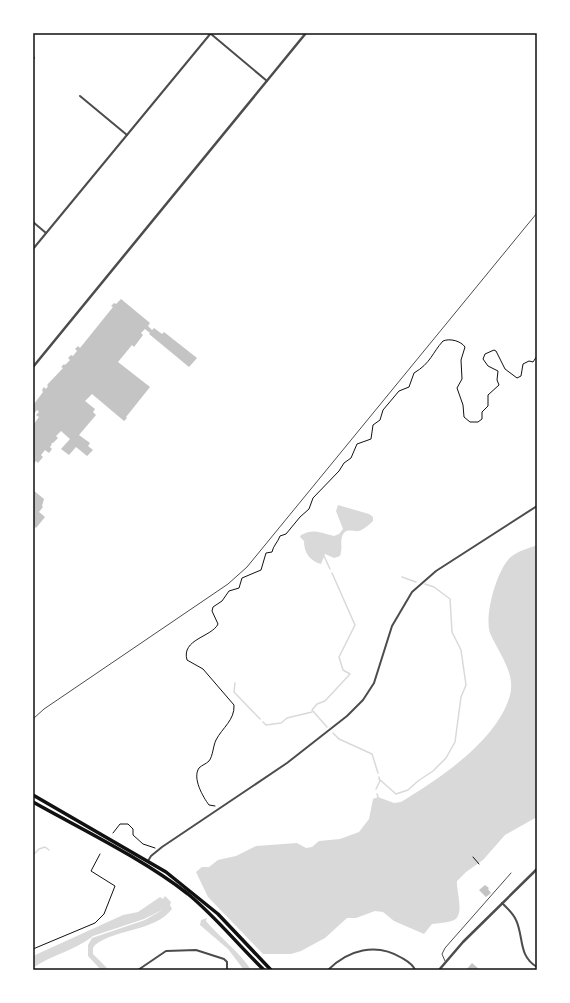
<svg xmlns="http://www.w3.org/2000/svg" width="570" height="1003" font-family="'Times New Roman',serif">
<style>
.water{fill:#d9d9d9}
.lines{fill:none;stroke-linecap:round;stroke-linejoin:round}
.stream{stroke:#d9d9d9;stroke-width:1.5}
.building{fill:#c4c4c4}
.path{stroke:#111;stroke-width:1}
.service{stroke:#4c4c4c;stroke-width:1}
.minor{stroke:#4c4c4c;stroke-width:2}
.tertiary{stroke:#4c4c4c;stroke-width:2.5}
.primary{stroke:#111;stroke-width:3.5}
.neatline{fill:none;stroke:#111;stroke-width:1.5}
</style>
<rect width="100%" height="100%" fill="#fff"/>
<g class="water">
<path d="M338 505 369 514 373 517V521C369 525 364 529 359 531 353 532 345 527 342 537 340 543 343 547 340 556L334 558 325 554 321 564C310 561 304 553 304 541L300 537 301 535C314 528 321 533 334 536L339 534 343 529 336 511Z"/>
<path d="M537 545V817L505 835 483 860 466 872 457 881C456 890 465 915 454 920 448 923 439 923 432 924L424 934 394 921 383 912 375 911 356 918H347L325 938 301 951 291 954H263L208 897 196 872 202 867H209L218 860 236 856 256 846 297 843 306 848 312 847 319 841 340 839 359 832 369 819 373 799 378 797 394 803 401 802C439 779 498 740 510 695 516 673 498 652 490 633 484 616 497 567 512 556 519 551 529 548 537 545Z"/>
<path d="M165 896 171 902 170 905 172 909C154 932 117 928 95 945L93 948V954L109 970H101L88 956V945L92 938 145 920 164 909 144 919 93 936C75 951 52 954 33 968V956L123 915 138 912 160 897 163 899Z"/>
<path d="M207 918 206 921C219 937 241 953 251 970H244L228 949 200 925 201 920Z"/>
</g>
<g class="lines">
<g class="stream">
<polyline points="324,556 330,569"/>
<polyline points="402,577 416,582"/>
<polyline points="235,683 234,692 260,719"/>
<polyline points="263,722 266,725 281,723 287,718 312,712"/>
<polyline points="327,727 312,710 317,704 325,701 350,674 343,670 339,657 355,625 332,573"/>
<polyline points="333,733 339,739 372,754 378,773"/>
<polyline points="379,779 396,794 408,790 418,781 433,771 446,758 455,742 461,697 466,685 461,650 452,632 450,599 434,587 425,584"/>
<polyline points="376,789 380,781 379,777"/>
<polyline points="377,794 378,797"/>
<polyline points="33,855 39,849 45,847 49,850"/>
</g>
</g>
<g class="building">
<polygon points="121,299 150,323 148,326 152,330 154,328 162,334 164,332 197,358 189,367 149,334 150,333 145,329 141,333 143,335 134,347 132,345 118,362 150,387 126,417 127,418 124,421 92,394 85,401 95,409 93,412 96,415 79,435 90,443 88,446 93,450 87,456 76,447 69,455 61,449 70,439 61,431 56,436 58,438 53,443 51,443 52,444 50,447 52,449 49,453 45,450 41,455 43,457 38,463 36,461 33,465 33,425 39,417 36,415 39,412 37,410 33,415 33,403 34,404 43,392 42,390 44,387 46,389 48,386 47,385 63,368 61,367 64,364 65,365 70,360 68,358 71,355 73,356 77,351 75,349 78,346 80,348 113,307 111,306 114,303 116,304"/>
<polygon points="33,490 44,499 42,506 43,507 39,512 45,517 36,528 33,525"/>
<polygon points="485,885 489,888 488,889 491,893 486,897 479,890"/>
<polygon points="472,963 479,969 466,970"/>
</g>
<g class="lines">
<g class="path">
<polyline points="537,315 537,329"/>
<path d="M215 806 209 805C203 797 192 778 199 768 202 765 206 764 209 761 213 756 213 746 216 740 222 728 235 720 234 705L203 669 187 660C181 639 212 637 218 624L212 611 213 607 222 601 229 591 239 588 242 578 261 570 266 553 272 552C273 546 278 542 280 536L286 534 300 517 309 509 313 498 339 471 344 463 351 458 357 444 371 439 373 425 380 420 383 410 399 391 409 387 414 373C431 363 432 353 443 341 450 338 461 341 465 347L461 360 462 379 457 388 463 405 464 417 470 422H478L482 419V412L488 406V395L499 385 497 380 498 371 488 366 483 359 485 354 494 350 496 351 505 369 517 378 521 376 523 364 529 361 533 362 537 356"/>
<polyline points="113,833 120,824 128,824 133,829 133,835 143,844 155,848"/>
<polyline points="473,857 479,864"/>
<polyline points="33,949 95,923 104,914 115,886 91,871 100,854"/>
</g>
<g class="service">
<polyline points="33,719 44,709 228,584 247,567 537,213"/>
<polyline points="445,961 442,954 445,948 511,873"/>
</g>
<g class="minor">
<polyline points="211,34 267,81"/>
<polyline points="33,57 34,58"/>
<polyline points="80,96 127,135"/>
<polyline points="33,222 46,233"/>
<polyline points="33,249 211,33"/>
<polyline points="148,861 151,856 162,847 287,763 347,716 363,700 374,683 392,626 412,592 436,571 537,506"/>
<path d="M502 903C507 908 513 913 516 920 524 937 518 956 537 967"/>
<polyline points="138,970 166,951 196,950 224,959 227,962 227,970"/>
<path d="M328 970C348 950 376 942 402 958 407 961 413 964 415 970"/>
</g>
<g class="tertiary">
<polyline points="33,367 306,33"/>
<polyline points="439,970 463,942 537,869"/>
</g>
<g class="primary">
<polyline points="33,795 166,872 218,914 271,970"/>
<path d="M33 802C83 830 143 859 188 894 216 917 238 945 264 970"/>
</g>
</g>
<rect width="570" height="1003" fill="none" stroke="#ffffff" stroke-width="68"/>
<rect x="34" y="34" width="502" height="935" class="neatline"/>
</svg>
